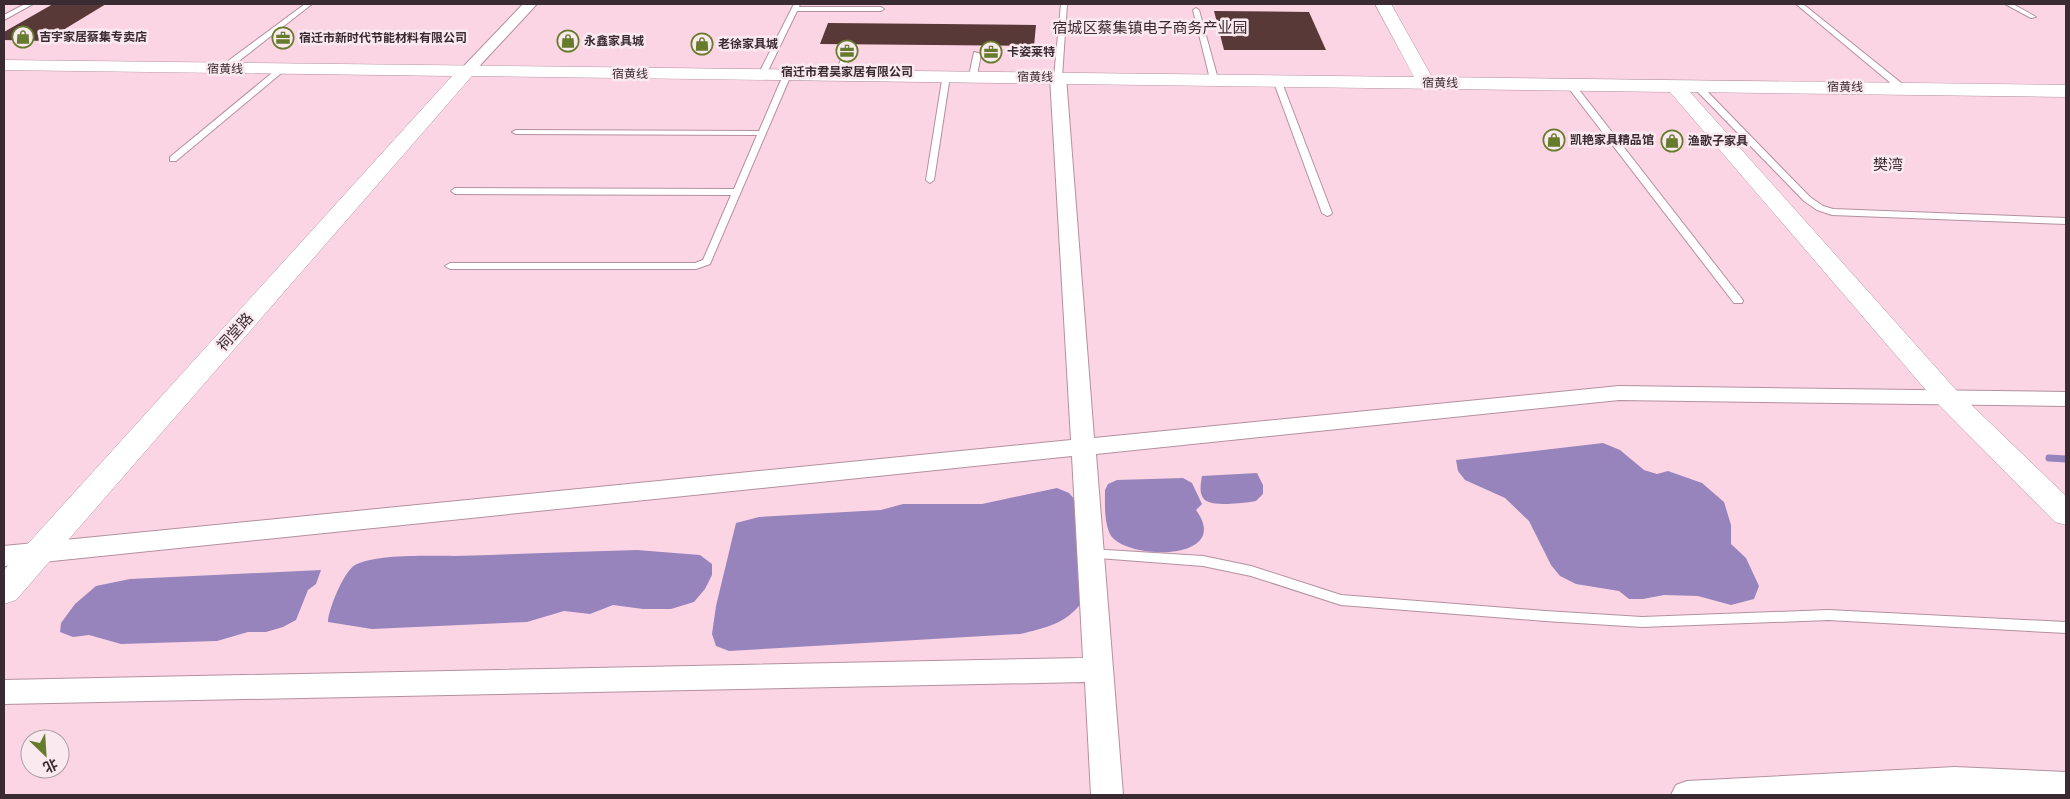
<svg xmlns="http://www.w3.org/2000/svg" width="2070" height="799" font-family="'Times New Roman','Noto Sans SC',serif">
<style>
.water{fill:#9784bc}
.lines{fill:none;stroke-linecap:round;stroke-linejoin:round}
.stream{stroke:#9784bc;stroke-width:7}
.building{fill:#593838}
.lane-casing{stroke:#b4909e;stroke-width:2}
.street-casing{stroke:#b4909e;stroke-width:2}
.secondary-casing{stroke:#b4909e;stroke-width:1}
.lane{fill:#fff;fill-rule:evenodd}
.street{fill:#fff;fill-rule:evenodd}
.secondary{fill:#fff;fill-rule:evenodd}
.labels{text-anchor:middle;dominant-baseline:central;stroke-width:5;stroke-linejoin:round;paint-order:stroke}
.far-poi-label{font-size:12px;font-weight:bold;fill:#392b31;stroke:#faeaf0;text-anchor:start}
.far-street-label{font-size:12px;fill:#392b31;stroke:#faeaf0}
.far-quarter-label{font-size:15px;fill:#392b31;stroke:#faeaf0}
.street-label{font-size:15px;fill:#392b31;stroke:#faeaf0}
</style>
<rect width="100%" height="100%" fill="#fcd5e5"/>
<g class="water">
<polygon points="1603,443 1620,450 1644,470 1657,474 1668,471 1702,483 1724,502 1731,525 1731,544 1746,558 1759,586 1754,599 1731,605 1698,596 1664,595 1643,599 1629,599 1619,591 1576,584 1560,576 1551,565 1529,521 1505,498 1465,480 1458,471 1456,460"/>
<path d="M1257 473 1263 485V494L1256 501C1246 503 1237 503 1227 504 1205 504 1197 501 1202 476Z"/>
<path d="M1183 478 1192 483 1202 504 1196 510C1235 563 1119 561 1109 532 1104 519 1105 503 1105 490L1108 484 1117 480Z"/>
<path d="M1057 488 1069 493 1076 501 1082 602C1066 624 1045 628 1020 634L729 651 716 646 712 634 716 606 736 523 759 517 881 510 903 504H982Z"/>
<path d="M637 550 700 555 712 564V575L705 589 694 602 671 609H643L613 605 590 614 564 611 527 622 372 629 328 622C328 610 344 571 355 565 377 554 428 556 454 556 515 554 576 552 637 550Z"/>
<polygon points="321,570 316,584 308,590 296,620 283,627 266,632 248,632 217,641 121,644 89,635 73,637 60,632 61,623 75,604 96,586 130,579"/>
</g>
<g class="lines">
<polyline class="stream" points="2049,458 2066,459"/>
</g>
<g class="building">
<polygon points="53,4 106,4 45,41 4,40 4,32"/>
<polygon points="1214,11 1309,12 1326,50 1224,50"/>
<polygon points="828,23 942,24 1036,25 1034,46 820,44"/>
</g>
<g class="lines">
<g class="lane-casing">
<g id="lane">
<polygon points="25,4 33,4 4,20 4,15"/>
<polygon points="305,4 312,4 226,71 220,71 220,67"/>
<polygon points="794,4 800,4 799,7 881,7 884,9 881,11 797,11 766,75 759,77 758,75"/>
<polygon points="1061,4 1067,4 1062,77 1058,79 1054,77"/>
<polygon points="1796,4 1803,4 1905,86 1905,90 1899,90"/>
<polygon points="2005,4 2013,4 2036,17 2031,18"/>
<polygon points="1196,8 1199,10 1218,79 1217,81 1210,79 1193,10"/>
<polygon points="974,52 981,54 977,76 973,78 969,76"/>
<polygon points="843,54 850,56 843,75 836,77 835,75"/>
<polygon points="278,68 285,70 176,161 170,161 170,157"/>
<polygon points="784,73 791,75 710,264 696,269 450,269 445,266 450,263 695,263 703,260 731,195 455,194 451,191 455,188 734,189 757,135 516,134 512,132 516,130 759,131"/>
<polygon points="943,74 950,76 934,180 930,183 926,180"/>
<polygon points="1274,78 1281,80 1332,213 1330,215 1327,216 1322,213 1273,80"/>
<polygon points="1567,82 1573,82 1742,299 1743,301 1742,303 1734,303 1567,86"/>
<polygon points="1693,83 1699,83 1810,197 1823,206 1833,209 2066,218 2066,224 1832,215 1817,210 1804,201 1693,87"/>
<polygon points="1090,549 1203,556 1251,566 1341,595 1545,611 1642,617 1828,610 2066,622 2066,633 1828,620 1642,627 1545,621 1341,605 1251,576 1203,566 1085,557 1083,554 1085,551"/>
</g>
</g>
<g class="street-casing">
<g id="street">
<polygon points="523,4 537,4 471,75 461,75 459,72 461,69"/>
<polygon points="1058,72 1066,77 1094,438 1619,386 2066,392 2066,406 1619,400 1096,454 1123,795 1091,795 1085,682 4,704 4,680 1083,658 1072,456 4,566 4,546 1071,440 1050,77"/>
<polygon points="1955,767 2066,772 2066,795 1671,795 1676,785 1687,781"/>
</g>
</g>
<g class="secondary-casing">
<polygon id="secondary" points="1375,4 1391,4 1432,77 2066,85 2066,97 1690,92 1957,391 2066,496 2066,525 2055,522 1937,403 1670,92 472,76 16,600 4,604 4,570 452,76 4,70 4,60 1414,77"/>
</g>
<use href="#lane" class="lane"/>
<use href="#street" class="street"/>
<use href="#secondary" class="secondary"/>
</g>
<defs>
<g id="shop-ring" transform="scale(1.125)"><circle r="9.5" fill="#faeaf0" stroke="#667b2c" stroke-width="1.5"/><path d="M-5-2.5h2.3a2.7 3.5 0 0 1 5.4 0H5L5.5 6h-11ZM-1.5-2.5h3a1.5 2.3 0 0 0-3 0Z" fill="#667b2c"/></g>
<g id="office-ring" transform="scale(1.125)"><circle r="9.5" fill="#faeaf0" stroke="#667b2c" stroke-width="1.5"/><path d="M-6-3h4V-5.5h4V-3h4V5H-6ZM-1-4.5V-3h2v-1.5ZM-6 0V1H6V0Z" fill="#667b2c"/></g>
</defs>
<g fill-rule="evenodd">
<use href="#shop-ring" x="23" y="37"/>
<use href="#office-ring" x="283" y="38"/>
<use href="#shop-ring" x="568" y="41"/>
<use href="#shop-ring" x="702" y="44"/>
<use href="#office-ring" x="847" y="51"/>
<use href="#office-ring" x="991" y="52"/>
<use href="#shop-ring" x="1554" y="140"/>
<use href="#shop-ring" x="1672" y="141"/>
</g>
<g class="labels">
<g class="far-poi-label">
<text x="39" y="37">吉宇家居蔡集专卖店</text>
<text x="299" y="38">宿迁市新时代节能材料有限公司</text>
<text x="584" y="41">永鑫家具城</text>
<text x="718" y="44">老徐家具城</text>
<text x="1007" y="52">卡姿莱特</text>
<text x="847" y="72" text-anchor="middle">宿迁市君昊家居有限公司</text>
<text x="1570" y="140">凯艳家具精品馆</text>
<text x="1688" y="141">渔歌子家具</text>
</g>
<g class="far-street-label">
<text transform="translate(225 69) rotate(1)">宿黄线</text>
<text x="630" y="74">宿黄线</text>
<text transform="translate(1035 77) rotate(1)">宿黄线</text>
<text transform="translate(1440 83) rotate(1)">宿黄线</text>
<text transform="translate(1845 87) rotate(1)">宿黄线</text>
</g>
<g class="far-quarter-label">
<text x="1150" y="28">宿城区蔡集镇电子商务产业园</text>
<text x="1888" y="165">樊湾</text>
</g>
<g class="street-label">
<text transform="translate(235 332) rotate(-48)">祠堂路</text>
</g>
</g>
<rect width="2070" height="799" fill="none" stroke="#392b31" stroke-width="10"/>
<g transform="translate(45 754) rotate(155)"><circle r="24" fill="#faeaf0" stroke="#ad9ea4"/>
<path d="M0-4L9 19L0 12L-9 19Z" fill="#667b2c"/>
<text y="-8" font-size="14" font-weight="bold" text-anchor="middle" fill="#392b31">北</text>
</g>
</svg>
